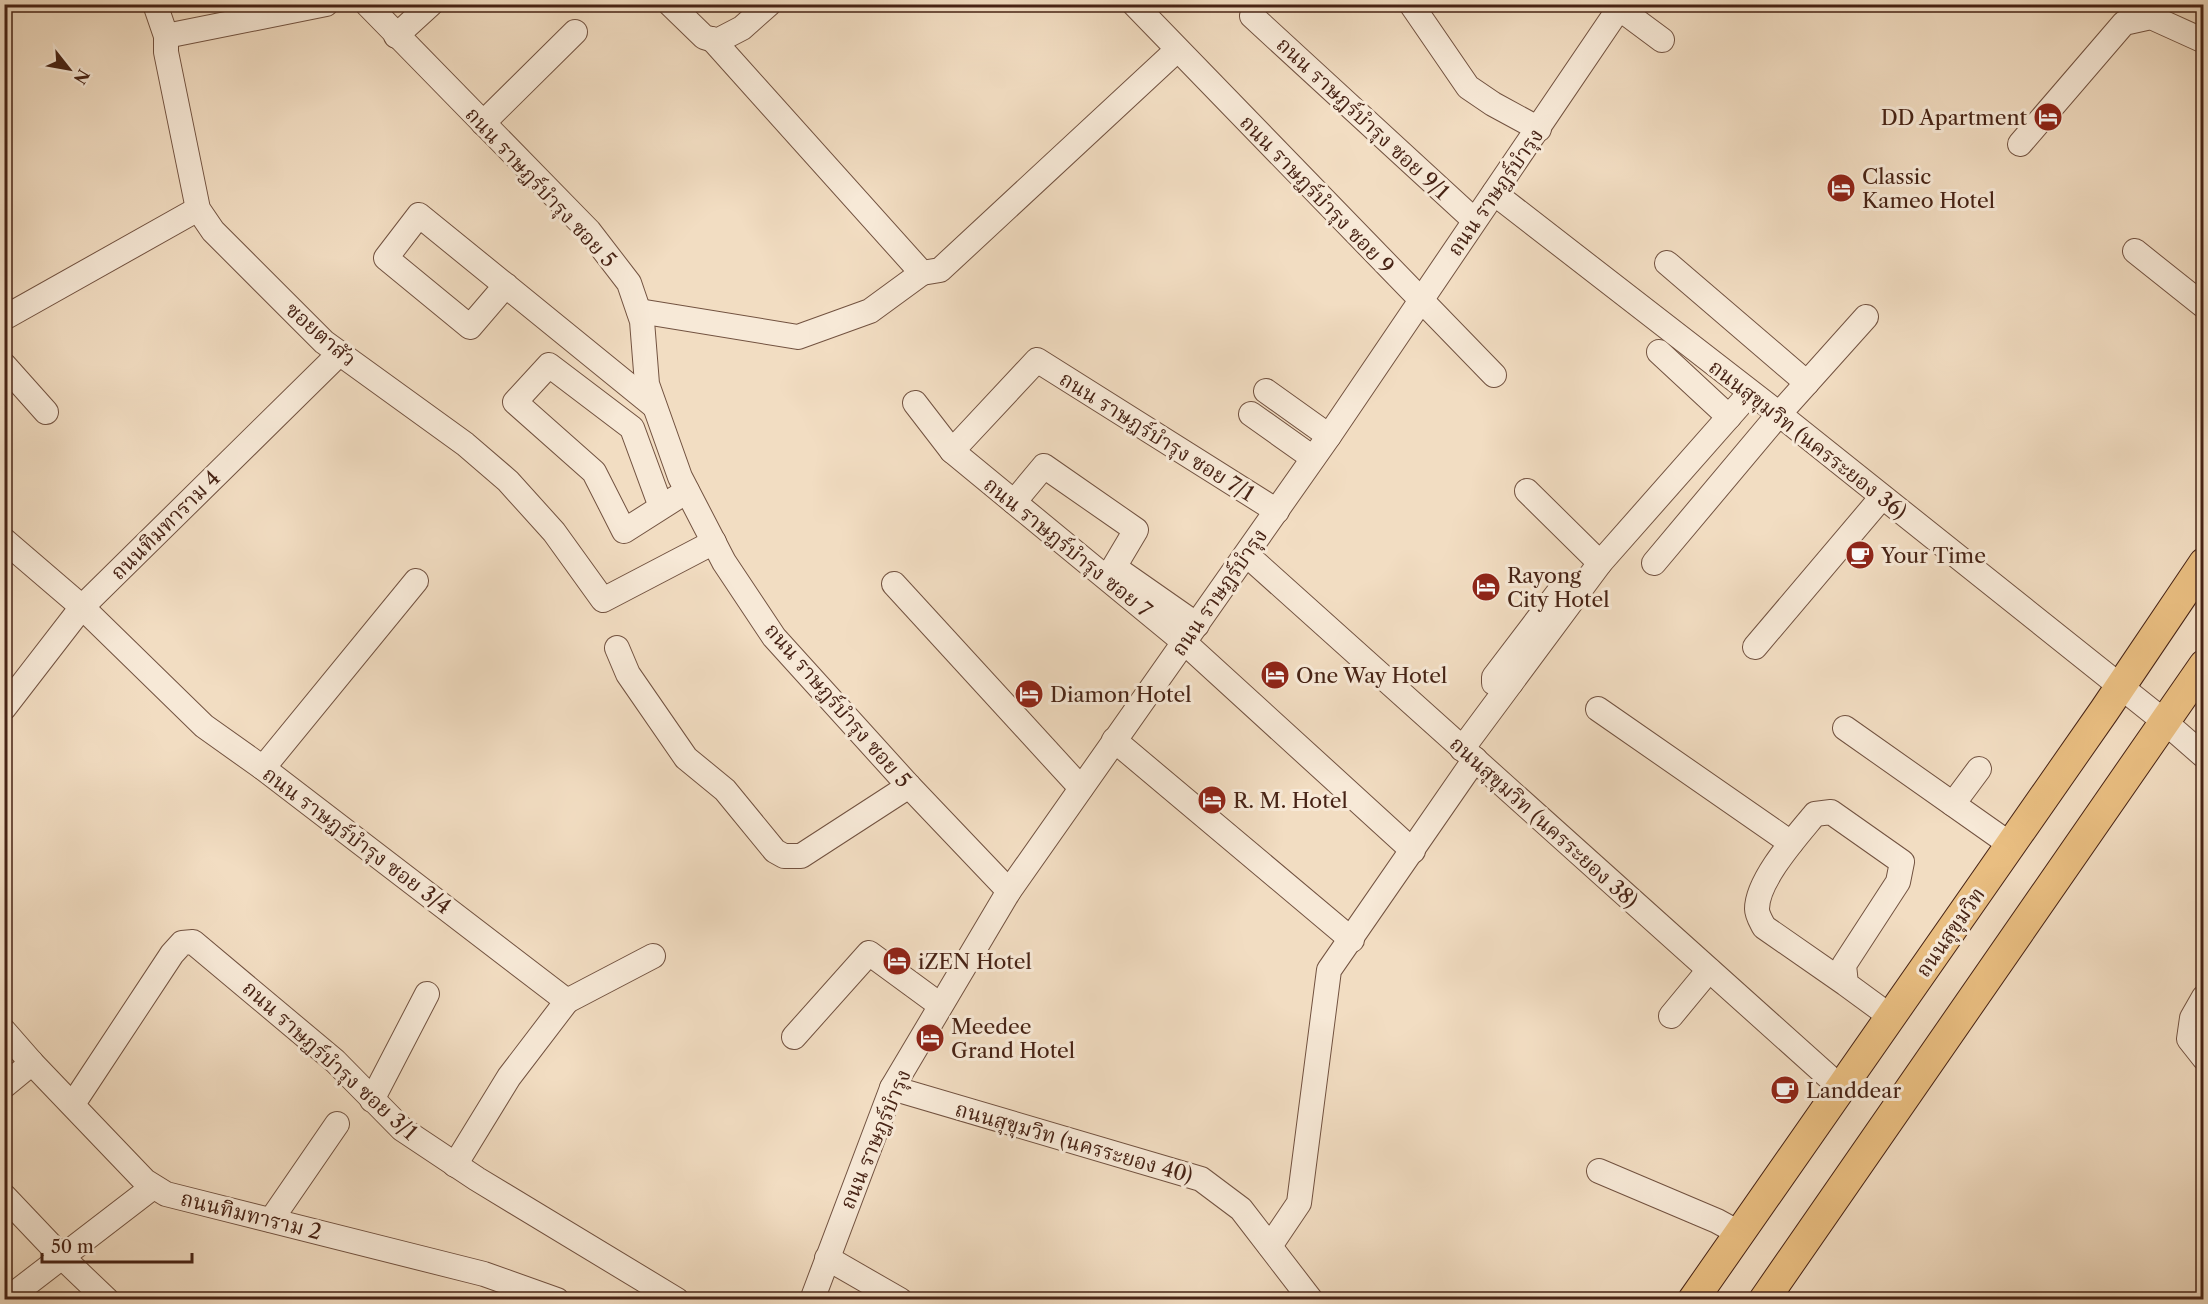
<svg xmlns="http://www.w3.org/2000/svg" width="2208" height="1304" font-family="'Libre Caslon Text','Noto Serif Thai',serif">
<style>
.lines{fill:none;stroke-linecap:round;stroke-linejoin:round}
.minor-casing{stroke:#725240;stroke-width:26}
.major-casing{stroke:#472315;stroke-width:32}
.minor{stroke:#f7e9d7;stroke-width:24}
.major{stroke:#e9be81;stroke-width:30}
.labels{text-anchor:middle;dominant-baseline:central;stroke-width:6;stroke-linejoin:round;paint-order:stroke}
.poi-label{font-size:21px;fill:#472315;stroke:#f7e9d7;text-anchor:start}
.street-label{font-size:21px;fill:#472315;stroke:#f7e9d7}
</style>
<rect width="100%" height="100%" fill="#f2ddc2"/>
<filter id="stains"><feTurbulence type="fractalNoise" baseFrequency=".00333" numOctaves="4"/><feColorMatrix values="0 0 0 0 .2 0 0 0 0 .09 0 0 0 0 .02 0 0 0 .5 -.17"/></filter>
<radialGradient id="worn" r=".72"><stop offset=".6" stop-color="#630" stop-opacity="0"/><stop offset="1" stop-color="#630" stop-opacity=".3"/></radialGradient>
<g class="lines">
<g class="minor-casing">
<g id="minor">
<polyline points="155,4 166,36 166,52 198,209 213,231 324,342 465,444 508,481 554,532 603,600 714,542"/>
<polyline points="367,4 589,231 629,283 642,321 647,384 680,477 724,562 774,637 909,786 1009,891"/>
<polyline points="670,4 704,37 717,41 742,28 769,4"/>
<polyline points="1134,4 1494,375"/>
<polyline points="1411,4 1468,87 1493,104 1539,129"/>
<polyline points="1619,8 1662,40"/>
<polyline points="1252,16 1474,220"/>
<polyline points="166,36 326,4"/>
<polyline points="396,36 431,4"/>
<polyline points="712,39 922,273 940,270 1177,50"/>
<polyline points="483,123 575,32"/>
<polyline points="2020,144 2124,23 2151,17 2204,41"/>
<polyline points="1494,193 1779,414 2165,722 2204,756"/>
<polyline points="2135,251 2204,306"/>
<polyline points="1667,263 1807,383"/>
<path d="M506 285 470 327 386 258 419 215C498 279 576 343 654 406"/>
<polyline points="639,311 798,337 870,311 922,273"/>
<polyline points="4,318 198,209"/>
<polyline points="1659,352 1729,417"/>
<polyline points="4,365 46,412"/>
<polyline points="1266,391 1329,436"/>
<polyline points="915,403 952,451 1184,642 1413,851"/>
<polyline points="1251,414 1313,458"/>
<polyline points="952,451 1037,360 1277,511"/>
<polyline points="1527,491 1600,563"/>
<polyline points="1014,502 1044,466 1136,530 1114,567 1197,625"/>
<polyline points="661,507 632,428 549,365 515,402 594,472 624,531 687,491"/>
<polyline points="4,540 82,607 204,726 263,768 567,1001 509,1077 455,1165"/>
<polyline points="1247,555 1841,1088"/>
<polyline points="1654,563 1779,414 1866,317"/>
<polyline points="894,584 1081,788"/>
<polyline points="1755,647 1882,497"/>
<polyline points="617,648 628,674 686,758 725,790 775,851 784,856 801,856 909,786"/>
<polyline points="1511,683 1502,686 1494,683 1494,677 1564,585"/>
<polyline points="4,708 82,607 339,354"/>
<polyline points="1598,709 1791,843"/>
<polyline points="1845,728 2011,845"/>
<polyline points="1114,740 1352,940"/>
<polyline points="1462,749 1600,563 1750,393"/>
<polyline points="263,768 416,581"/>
<polyline points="1953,804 1979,769"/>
<path d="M1846 984 1764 927C1761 921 1757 915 1757 909 1757 880 1797 836 1815 814L1831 812 1902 862 1898 882 1844 965 1846 984 1891 1017"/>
<polyline points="2204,997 2192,1018 2189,1039 2204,1058"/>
<polyline points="567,1001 653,956"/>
<polyline points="1671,1016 1709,970"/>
<polyline points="4,1031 32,1063 145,1181 166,1194 484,1274 557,1300"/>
<polyline points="794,1037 869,953 940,1005"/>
<polyline points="4,1086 32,1063"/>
<polyline points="892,1088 1201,1179 1241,1209 1311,1300"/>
<polyline points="372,1100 427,994"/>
<polyline points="73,1104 172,954 182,943 193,942 335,1061 402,1129 477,1179 677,1300"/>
<polyline points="1599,1171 1717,1221 1739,1233"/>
<polyline points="4,1196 61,1256 107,1300"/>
<polyline points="271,1220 337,1124"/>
<polyline points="1270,1246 1299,1203 1329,970 1475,759"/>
<polyline points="827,1258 900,1300"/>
<polyline points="6,1300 153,1187"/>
<polyline points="812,1300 892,1088 1009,891 1329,436 1622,4"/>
</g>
</g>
<g class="major-casing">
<g id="major">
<polyline points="1693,1300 2104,711 2204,563"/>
<polyline points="1764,1300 2204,665"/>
</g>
</g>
<use href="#minor" class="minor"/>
<use href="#major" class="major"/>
</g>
<defs>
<g id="hotel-disc" transform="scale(1.5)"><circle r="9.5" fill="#8f2418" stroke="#f7e9d7"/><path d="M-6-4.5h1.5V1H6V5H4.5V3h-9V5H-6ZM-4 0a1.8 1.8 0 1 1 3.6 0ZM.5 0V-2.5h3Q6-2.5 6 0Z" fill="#fff"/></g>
<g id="cafe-disc" transform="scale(1.5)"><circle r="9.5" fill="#8f2418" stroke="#f7e9d7"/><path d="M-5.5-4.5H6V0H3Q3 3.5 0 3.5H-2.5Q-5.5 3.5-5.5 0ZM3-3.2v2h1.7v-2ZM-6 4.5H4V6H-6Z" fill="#fff"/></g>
</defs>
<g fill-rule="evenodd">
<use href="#hotel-disc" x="2048" y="117"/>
<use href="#hotel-disc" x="1841" y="188"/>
<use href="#cafe-disc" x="1860" y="555"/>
<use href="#hotel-disc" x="1486" y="587"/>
<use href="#hotel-disc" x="1275" y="675"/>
<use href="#hotel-disc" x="1029" y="694"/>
<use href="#hotel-disc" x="1212" y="800"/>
<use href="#hotel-disc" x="897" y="961"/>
<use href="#hotel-disc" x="930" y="1038"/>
<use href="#cafe-disc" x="1785" y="1090"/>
</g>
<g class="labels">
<g class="poi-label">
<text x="2027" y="117" text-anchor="end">DD Apartment</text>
<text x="1862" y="176">Classic<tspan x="1862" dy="24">Kameo Hotel</tspan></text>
<text x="1881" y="555">Your Time</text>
<text x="1507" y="575">Rayong<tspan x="1507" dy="24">City Hotel</tspan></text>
<text x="1296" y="675">One Way Hotel</text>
<text x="1050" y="694">Diamon Hotel</text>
<text x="1233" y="800">R. M. Hotel</text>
<text x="918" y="961">iZEN Hotel</text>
<text x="951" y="1026">Meedee<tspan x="951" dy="24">Grand Hotel</tspan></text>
<text x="1806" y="1090">Landdear</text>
</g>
<g class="street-label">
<text transform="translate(1363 118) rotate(43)">ถนน ราษฎร์บำรุง ซอย 9/1</text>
<text transform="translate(541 187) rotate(47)">ถนน ราษฎร์บำรุง ซอย 5</text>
<text transform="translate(1495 192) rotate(-55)">ถนน ราษฎร์บำรุง</text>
<text transform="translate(1317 194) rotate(46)">ถนน ราษฎร์บำรุง ซอย 9</text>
<text transform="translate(321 334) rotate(41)">ซอยตาสัว</text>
<text transform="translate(1157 436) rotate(32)">ถนน ราษฎร์บำรุง ซอย 7/1</text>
<text transform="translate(1808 439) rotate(38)">ถนนสุขุมวิท (นครระยอง 36)</text>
<text transform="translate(165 525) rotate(-45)">ถนนทิมทาราม 4</text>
<text transform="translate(1068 547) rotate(39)">ถนน ราษฎร์บำรุง ซอย 7</text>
<text transform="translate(1219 592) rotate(-55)">ถนน ราษฎร์บำรุง</text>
<text transform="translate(838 705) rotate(49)">ถนน ราษฎร์บำรุง ซอย 5</text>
<text transform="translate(1544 822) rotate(42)">ถนนสุขุมวิท (นครระยอง 38)</text>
<text transform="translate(357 840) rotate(37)">ถนน ราษฎร์บำรุง ซอย 3/4</text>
<text transform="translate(1950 932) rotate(-55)">ถนนสุขุมวิท</text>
<text transform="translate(330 1060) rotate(42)">ถนน ราษฎร์บำรุง ซอย 3/1</text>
<text transform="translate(875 1139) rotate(-67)">ถนน ราษฎร์บำรุง</text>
<text transform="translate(1074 1142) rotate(16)">ถนนสุขุมวิท (นครระยอง 40)</text>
<text transform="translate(251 1215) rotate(14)">ถนนทิมทาราม 2</text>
</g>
</g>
<rect width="2208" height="1304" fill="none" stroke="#f2ddc2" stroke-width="24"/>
<rect x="6" y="6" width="2196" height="1292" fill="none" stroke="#472315" stroke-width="3"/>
<rect x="12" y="12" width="2184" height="1280" fill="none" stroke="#472315" stroke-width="1.5"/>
<g transform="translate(69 69) rotate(121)" stroke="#f7e9d7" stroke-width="4.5" paint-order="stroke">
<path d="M0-4.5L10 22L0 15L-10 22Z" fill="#472315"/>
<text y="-9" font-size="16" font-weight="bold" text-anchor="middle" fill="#472315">N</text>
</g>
<path d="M42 1253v9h150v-9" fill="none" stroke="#472315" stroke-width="3"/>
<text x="51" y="1253" font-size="18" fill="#472315" stroke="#f7e9d7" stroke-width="4.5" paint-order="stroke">50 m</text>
<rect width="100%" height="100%" filter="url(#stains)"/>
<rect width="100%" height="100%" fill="url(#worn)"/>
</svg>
